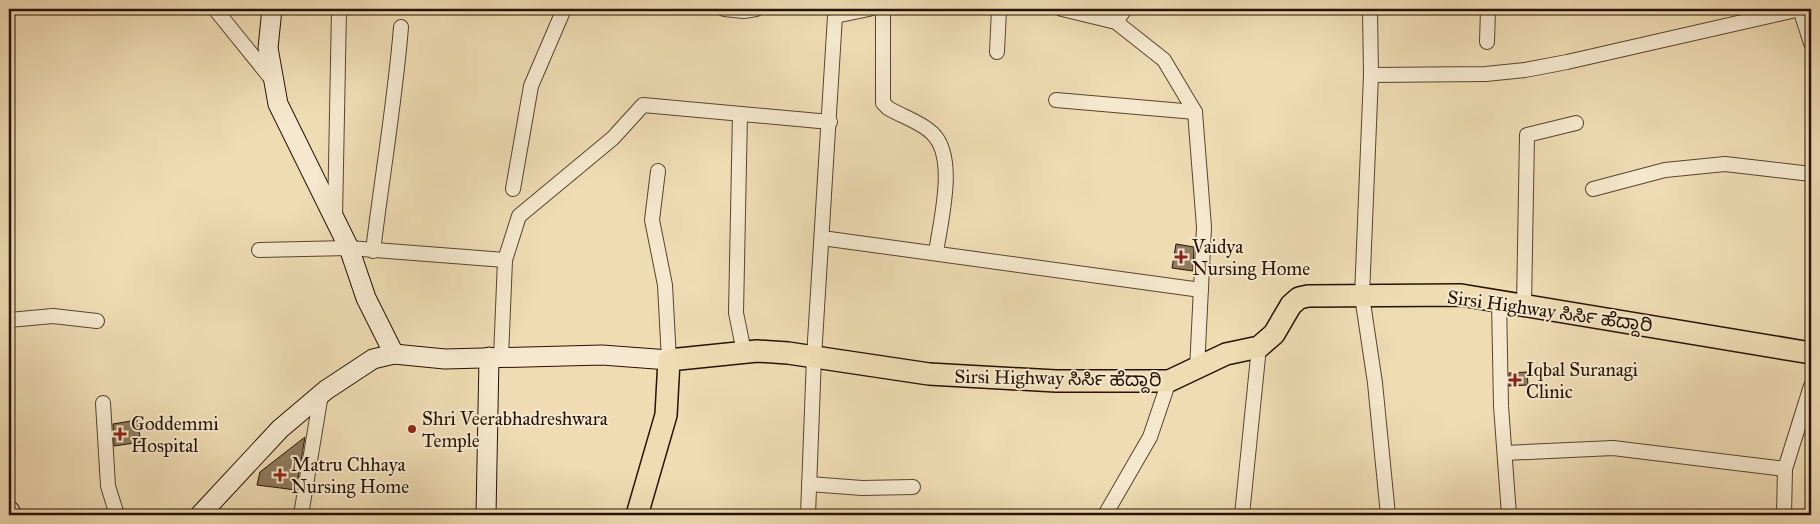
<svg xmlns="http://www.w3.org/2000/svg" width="1820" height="524" font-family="'IM FELL Great Primer','Noto Sans Kannada',serif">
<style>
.building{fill:#8f7b5f;stroke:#261203}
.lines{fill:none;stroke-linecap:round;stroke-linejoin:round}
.street-casing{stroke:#58442f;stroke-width:16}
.secondary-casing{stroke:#261203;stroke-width:21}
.primary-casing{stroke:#261203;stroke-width:24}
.street{stroke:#f5e8ce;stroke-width:14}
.secondary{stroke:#f5e8ce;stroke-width:19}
.primary{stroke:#efdcb3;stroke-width:21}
.poi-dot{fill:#8f2418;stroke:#f5e8ce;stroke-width:2}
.labels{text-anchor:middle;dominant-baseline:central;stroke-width:4;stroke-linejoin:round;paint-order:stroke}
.poi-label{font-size:19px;fill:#261203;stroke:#f5e8ce;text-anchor:start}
.street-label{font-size:19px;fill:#261203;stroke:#f5e8ce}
</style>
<rect width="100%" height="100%" fill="#efdcb3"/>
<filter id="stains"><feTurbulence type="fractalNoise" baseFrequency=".004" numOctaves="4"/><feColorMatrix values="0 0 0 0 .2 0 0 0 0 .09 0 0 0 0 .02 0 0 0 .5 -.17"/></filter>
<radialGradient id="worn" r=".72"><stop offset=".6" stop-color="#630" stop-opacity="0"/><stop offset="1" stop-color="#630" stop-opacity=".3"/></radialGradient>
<g class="building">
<polygon points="1176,244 1194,247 1193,271 1172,268"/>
<polygon points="1527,372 1528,385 1509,386 1509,373"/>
<polygon points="137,420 141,442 114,446 113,424"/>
<polygon points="305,437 296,490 257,485 260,472"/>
</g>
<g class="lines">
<g class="street-casing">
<g id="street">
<polyline points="215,9 274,82"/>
<polyline points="724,9 744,11 756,9"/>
<path d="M883 9V103L888 108C901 116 921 122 932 133 958 157 940 222 936 253"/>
<polyline points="1062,9 1116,22 1125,9"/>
<polyline points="1370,9 1371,75 1362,296 1375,383 1388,515"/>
<polyline points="1800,9 1811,43"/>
<polyline points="1116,22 1164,60 1195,112 1204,227 1197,369"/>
<polyline points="1487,42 1488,9"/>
<polyline points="997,52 999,9"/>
<polyline points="1371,75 1486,74 1525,70 1567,62 1800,9"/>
<polyline points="1056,100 1195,112"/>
<polyline points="740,114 736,313 744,352"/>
<polyline points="658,171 652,220 665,285 669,360"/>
<polyline points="513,189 531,86 564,9"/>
<polyline points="1593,189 1665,170 1725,164 1811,174"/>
<polyline points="335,218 339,9"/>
<polyline points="822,238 1201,290"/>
<polyline points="259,250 349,248 505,260"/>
<path d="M373 251C382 176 395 102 401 27"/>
<polyline points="1499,301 1501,406 1509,515"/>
<polyline points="1524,305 1527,135 1576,123"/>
<polyline points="9,320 53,316 97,321"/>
<polyline points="501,357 505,260 519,216 613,138 643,105 830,122"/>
<polyline points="103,403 108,486 117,515"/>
<polyline points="1505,453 1613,448 1785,469"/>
<polyline points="809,484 862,488 913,487"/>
<polyline points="301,515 321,394"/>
<polyline points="808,515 814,357 835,16 869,9"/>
<polyline points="1105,515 1150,437 1169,381"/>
<polyline points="1242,515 1259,347"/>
<polyline points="1784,515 1785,469 1811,386"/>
</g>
</g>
<g class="secondary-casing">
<g id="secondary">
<polyline points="272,9 268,48 278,104 349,248 366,298 394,354"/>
<polyline points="9,510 12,515"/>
<polyline points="200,515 280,429 326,390 373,359 394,354 445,359 602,355 669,360"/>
<polyline points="486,515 489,357"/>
</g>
</g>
<g class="primary-casing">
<polyline id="primary" points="637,515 666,415 669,360 757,351 788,353 929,374 1056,381 1169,381 1226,354 1259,347 1274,334 1291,305 1299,298 1308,296 1461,295 1811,353"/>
</g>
<use href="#street" class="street"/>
<use href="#secondary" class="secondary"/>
<use href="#primary" class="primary"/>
</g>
<g class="poi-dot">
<path d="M1178.5 249.5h5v5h5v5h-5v5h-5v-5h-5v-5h5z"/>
<path d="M1512.5 372.5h5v5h5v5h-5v5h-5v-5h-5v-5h5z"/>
<circle cx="412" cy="429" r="5"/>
<path d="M117.5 426.5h5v5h5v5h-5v5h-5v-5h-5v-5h5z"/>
<path d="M277.5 467.5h5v5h5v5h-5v5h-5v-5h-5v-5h5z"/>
</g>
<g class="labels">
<g class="poi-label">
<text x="1192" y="246">Vaidya<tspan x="1192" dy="22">Nursing Home</tspan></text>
<text x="1526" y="369">Iqbal Suranagi<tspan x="1526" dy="22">Clinic</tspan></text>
<text x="422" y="418">Shri Veerabhadreshwara<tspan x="422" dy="22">Temple</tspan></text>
<text x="131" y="423">Goddemmi<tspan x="131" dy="22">Hospital</tspan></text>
<text x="291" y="464">Matru Chhaya<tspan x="291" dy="22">Nursing Home</tspan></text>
</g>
<g class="street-label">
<text transform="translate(1550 311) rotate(8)">Sirsi Highway ಸಿರ್ಸಿ ಹೆದ್ದಾರಿ</text>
<text transform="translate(1058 378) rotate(1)">Sirsi Highway ಸಿರ್ಸಿ ಹೆದ್ದಾರಿ</text>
</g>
</g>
<rect width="1820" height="524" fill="none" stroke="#efdcb3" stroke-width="30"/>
<rect x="10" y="10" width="1800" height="504" fill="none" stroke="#261203" stroke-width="2.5"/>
<rect x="15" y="15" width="1790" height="494" fill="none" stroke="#261203"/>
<rect width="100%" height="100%" filter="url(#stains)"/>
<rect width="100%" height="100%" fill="url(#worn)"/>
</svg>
